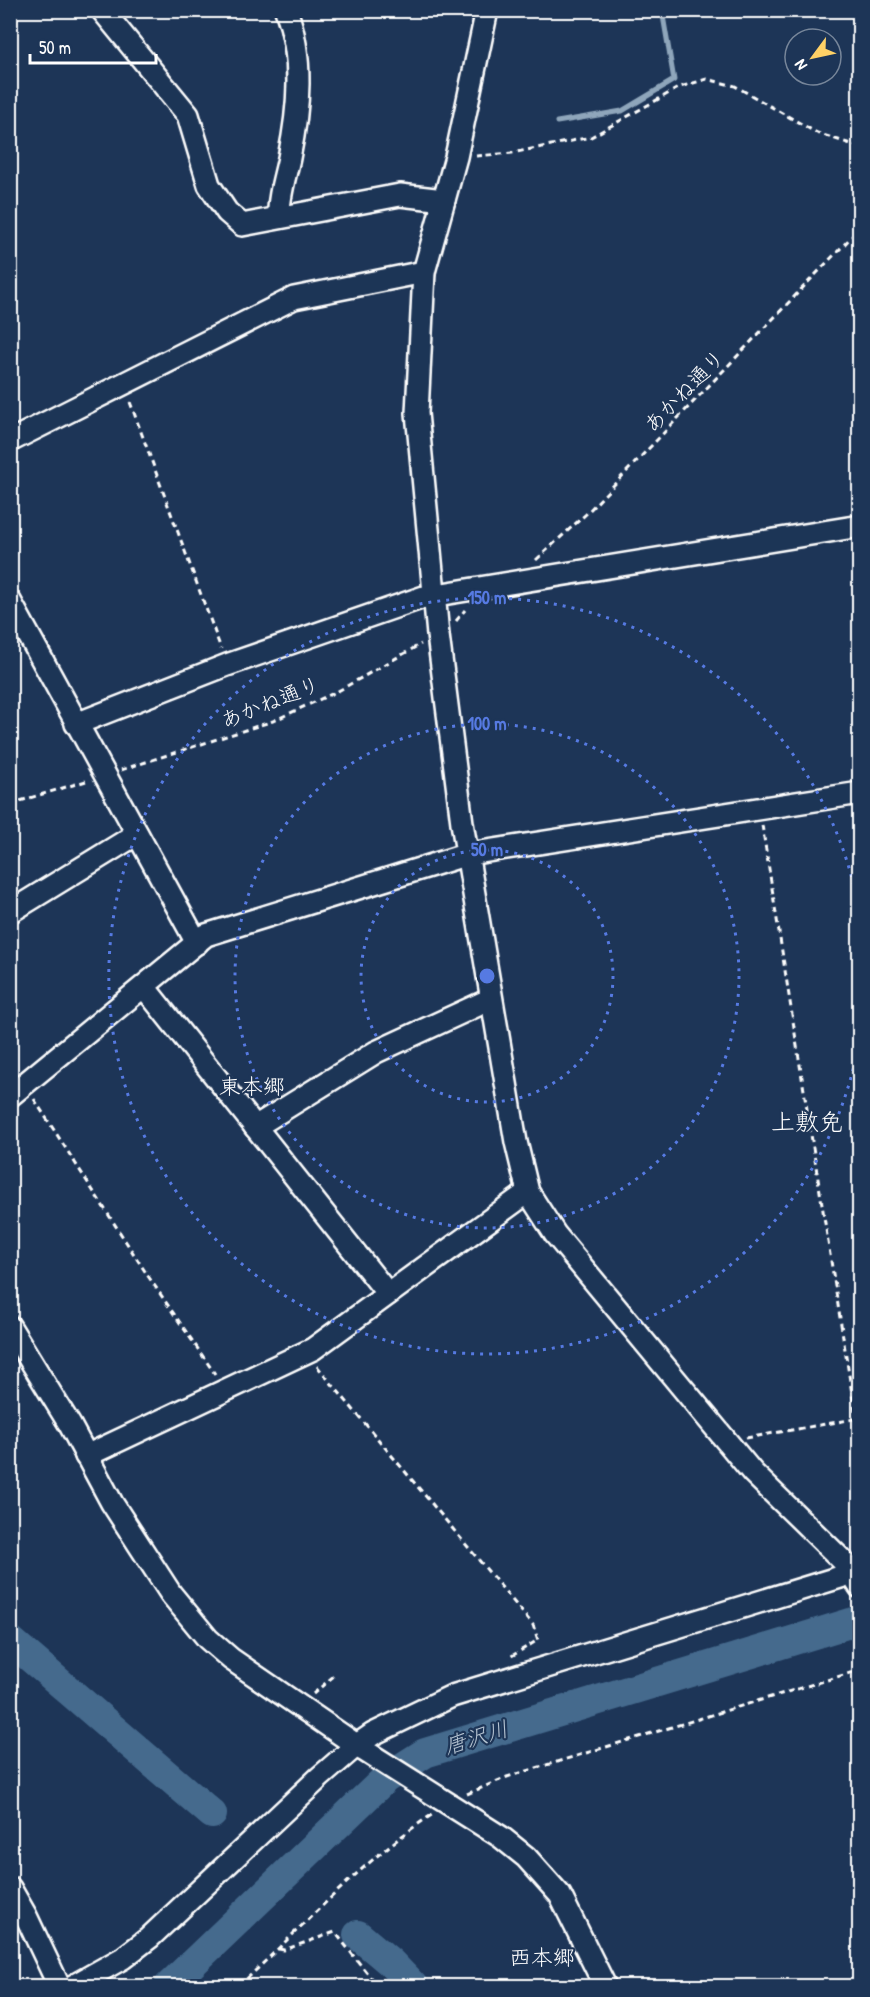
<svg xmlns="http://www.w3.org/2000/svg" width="870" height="1997" font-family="'Patrick Hand','Klee One',sans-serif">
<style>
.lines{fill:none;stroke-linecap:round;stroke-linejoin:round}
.stream{stroke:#8fa6bb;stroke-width:5}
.river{stroke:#456a8d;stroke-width:30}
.minor-casing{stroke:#fff;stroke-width:26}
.path{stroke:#fff;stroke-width:3;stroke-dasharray:6 4.5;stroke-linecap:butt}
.minor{stroke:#1d3557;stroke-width:21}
.ring{fill:none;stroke:#567ae2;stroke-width:3;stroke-dasharray:3 6}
.labels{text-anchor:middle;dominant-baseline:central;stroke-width:4.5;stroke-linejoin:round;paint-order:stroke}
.street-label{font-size:21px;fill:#fff;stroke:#1d3557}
.neighbourhood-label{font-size:22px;fill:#fff;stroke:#1d3557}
.water-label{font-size:22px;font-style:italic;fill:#b5c3d1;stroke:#1d3557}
.quarter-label{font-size:24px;fill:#fff;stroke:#1d3557}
.centre{fill:#567ae2;stroke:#1d3557;stroke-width:3}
.ring-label{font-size:18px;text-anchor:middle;font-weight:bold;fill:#567ae2;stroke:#1d3557;stroke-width:4.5;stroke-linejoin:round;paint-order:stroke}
</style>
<rect width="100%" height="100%" fill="#1d3557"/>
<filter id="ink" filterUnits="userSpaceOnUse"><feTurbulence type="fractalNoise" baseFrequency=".0167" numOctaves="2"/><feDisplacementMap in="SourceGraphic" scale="12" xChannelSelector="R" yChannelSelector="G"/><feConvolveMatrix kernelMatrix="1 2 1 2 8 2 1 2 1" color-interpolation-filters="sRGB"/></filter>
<g filter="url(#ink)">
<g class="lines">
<polyline class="stream" points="557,122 622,111 674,80 662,10"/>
<g class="river">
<polyline points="10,1640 212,1814"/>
<polyline points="358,1935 390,1962 413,1986"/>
<polyline points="169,1986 386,1778 425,1753 860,1620"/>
</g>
<g class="minor-casing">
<g id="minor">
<polyline points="102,10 188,115 209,185 227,212 242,225 400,195 444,200"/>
<polyline points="487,10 456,157 424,272 417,413 438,635 462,823 516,1142 528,1192 555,1234 753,1473 842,1560 860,1587"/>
<path d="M279 217C278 198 285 177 289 158 299 109 304 58 286 10"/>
<polyline points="10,441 294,298 424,272"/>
<polyline points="10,601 197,943"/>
<polyline points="76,724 227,665 424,597 860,526"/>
<polyline points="10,912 137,834"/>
<polyline points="145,988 388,1294"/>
<polyline points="10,1096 206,935 468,854 860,793"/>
<polyline points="255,1127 376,1052 491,999"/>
<polyline points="10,1327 70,1425 112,1503 171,1594 208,1639 231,1659 365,1751 501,1837 526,1857 560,1895 605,1986"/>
<polyline points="86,1456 313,1349 528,1192"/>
<polyline points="10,1888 26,1916 59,1986"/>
<polyline points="73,1986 123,1958 149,1938 320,1777 357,1745 373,1734 452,1696 860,1571"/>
</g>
</g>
<g class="path">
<polyline points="476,156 512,153 591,137 680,87 707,79 735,86 817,133 860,147"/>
<polyline points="130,402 221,649"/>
<polyline points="536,560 586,514 860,228"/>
<polyline points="456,621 465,610"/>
<polyline points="121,770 273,721 338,691 421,644"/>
<polyline points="10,804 86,781"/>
<polyline points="762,825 856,1419"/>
<polyline points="34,1099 148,1276 215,1374"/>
<polyline points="317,1366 533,1625 538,1640 510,1657"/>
<polyline points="746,1438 860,1418"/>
<polyline points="313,1694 336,1674"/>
<polyline points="467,1794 507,1777 860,1670"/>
<polyline points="279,1949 284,1950 335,1932 377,1986"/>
<path d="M239 1986C302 1928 360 1862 433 1814"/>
</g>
<use href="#minor" class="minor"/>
</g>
</g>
<g class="ring">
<circle cx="487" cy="976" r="126"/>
<circle cx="487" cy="976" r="252"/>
<path d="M859 1042A378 378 0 1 1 859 910"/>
</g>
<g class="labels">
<g class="street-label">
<text transform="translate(684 391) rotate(-46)">あかね通り</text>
<text transform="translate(270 702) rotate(-22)">あかね通り</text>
</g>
<g class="neighbourhood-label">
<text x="252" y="1086">東本郷</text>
<text x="542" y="1957">西本郷</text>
</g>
<g class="water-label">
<text transform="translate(476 1737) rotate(-17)">唐沢川</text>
</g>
<g class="quarter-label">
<text x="807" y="1121">上敷免</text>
</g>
</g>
<circle cx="487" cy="976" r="9" class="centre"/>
<g class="ring-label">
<text x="487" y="604">150 m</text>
<text x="487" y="730">100 m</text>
<text x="487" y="856">50 m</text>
</g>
<rect width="870" height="1997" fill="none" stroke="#1d3557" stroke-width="36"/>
<rect x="18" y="18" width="834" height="1961" fill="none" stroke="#fff" stroke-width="2" filter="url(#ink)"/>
<g transform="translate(813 57) rotate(237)"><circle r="28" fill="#1d3557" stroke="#77869a" stroke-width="1.5"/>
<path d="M0-4.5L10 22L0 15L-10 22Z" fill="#ffd166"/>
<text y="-9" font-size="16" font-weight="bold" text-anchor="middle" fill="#ffffff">N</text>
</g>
<path d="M30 54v9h126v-9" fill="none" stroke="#ffffff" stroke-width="3"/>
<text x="39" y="54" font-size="18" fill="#ffffff" stroke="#1d3557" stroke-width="4.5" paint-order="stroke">50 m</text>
</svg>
